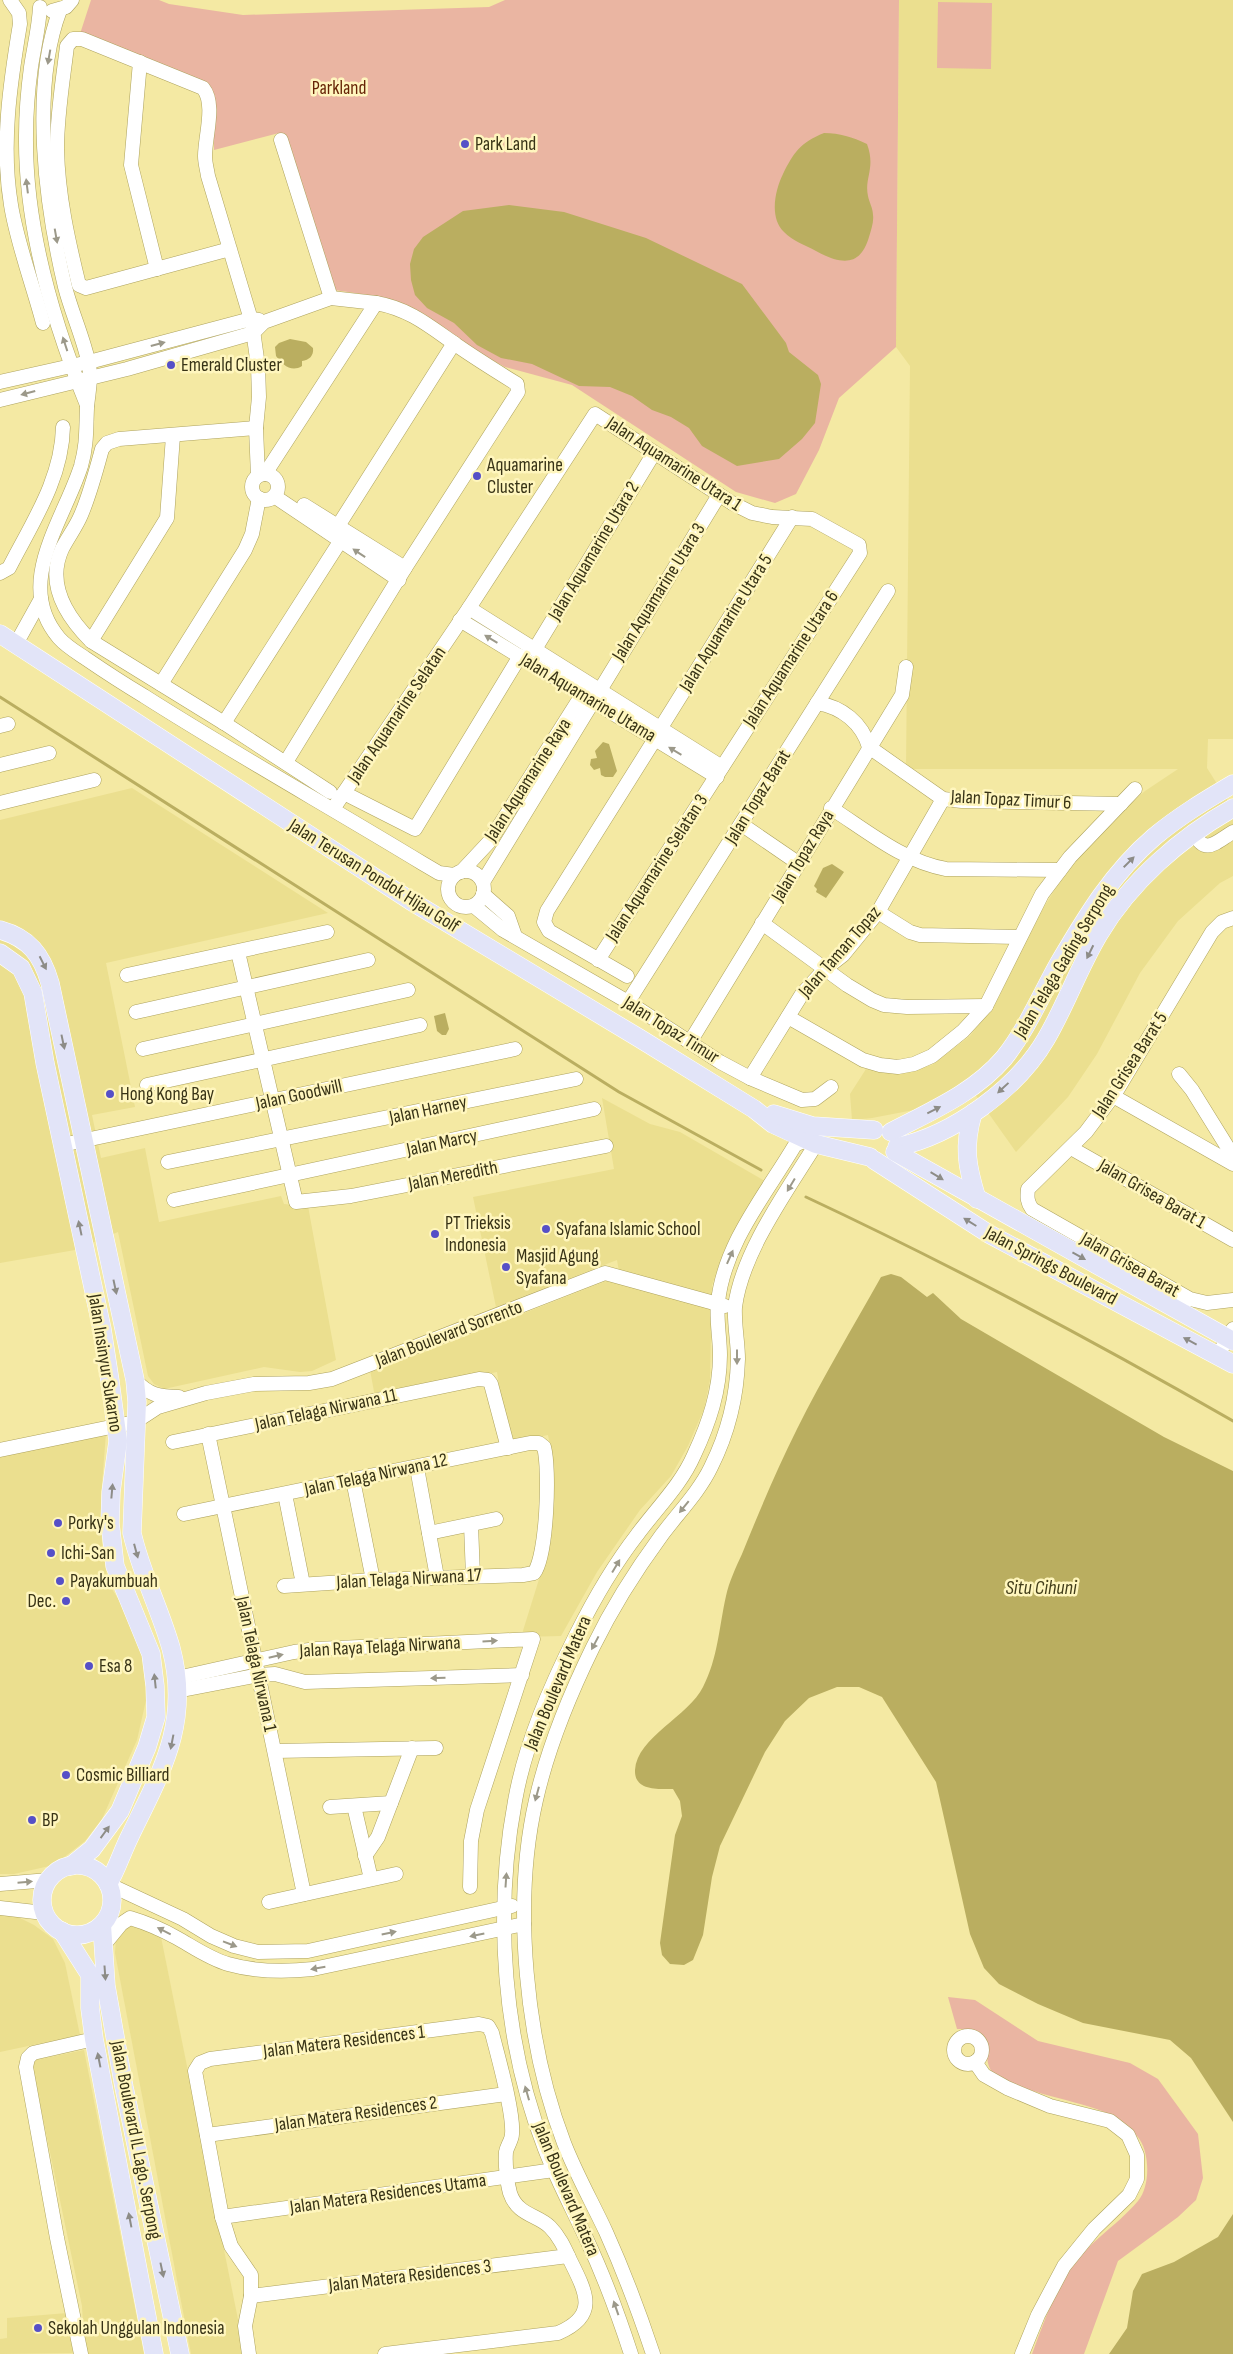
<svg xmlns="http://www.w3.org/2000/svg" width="1233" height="2354" font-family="'Sofia Sans Condensed',sans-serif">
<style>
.built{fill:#ebdf8f}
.green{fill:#eab5a2}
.water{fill:#baae60}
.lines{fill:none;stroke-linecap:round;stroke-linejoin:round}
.stream{stroke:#baae60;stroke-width:3}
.minor-casing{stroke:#aea35e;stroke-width:15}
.major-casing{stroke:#fff;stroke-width:19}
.minor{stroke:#fff;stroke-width:14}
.major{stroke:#e2e4f8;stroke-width:18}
.oneway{fill:#9c998a}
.oneway2{fill:#8d8c87}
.poi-dot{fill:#5650c7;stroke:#fff6be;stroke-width:2}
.labels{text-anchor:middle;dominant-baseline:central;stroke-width:5;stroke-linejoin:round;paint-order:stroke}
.park-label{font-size:19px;fill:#672406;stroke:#fff6be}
.poi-label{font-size:19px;fill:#383316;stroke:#fff6be;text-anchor:start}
.street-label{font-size:19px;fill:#383316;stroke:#fff6be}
.water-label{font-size:20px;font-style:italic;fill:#423d1a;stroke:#fff6be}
</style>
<rect width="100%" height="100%" fill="#f4e9a3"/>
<g class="built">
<polygon points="899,0 1233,0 1233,739 1208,739 1207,768 1233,809 1233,876 1220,883 1178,921 1140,973 1097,1054 1068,1097 1016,1152 967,1083 919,1109 872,1118 852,1120 850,1094 866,1069 906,1073 932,1065 970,1036 999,997 1034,923 1066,872 1108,824 1145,791 1178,769 906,769 910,366 896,347"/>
<polygon points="132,788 328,913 106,963 135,1107 92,1115 101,1158 145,1148 159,1222 281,1196 284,1204 308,1206 336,1360 312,1371 300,1372 264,1367 164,1389 154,1384 148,1376 118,1232 75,1250 0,1263 0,820"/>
<polygon points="602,1098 650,1124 680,1132 765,1181 725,1249 712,1285 710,1380 704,1409 688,1446 671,1476 640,1510 597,1572 561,1636 521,1637 545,1560 552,1456 548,1435 514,1442 507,1438 497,1372 375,1397 370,1370 386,1362 420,1354 606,1281 621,1284 617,1260 496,1307 473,1197 614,1169"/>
<polygon points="106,1433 101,1498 102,1543 108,1583 126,1611 142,1648 147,1696 137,1740 102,1819 85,1841 54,1865 14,1874 0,1874 0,1454"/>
<polygon points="0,1912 10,1913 34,1925 53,1939 65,1963 80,2035 0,2052"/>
<polygon points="137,1926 161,1937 245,2354 191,2354 115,1953 116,1937 125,1928"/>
<polygon points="84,2050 144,2354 86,2354 84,2344 82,2306 31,2061"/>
<polygon points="67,2313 73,2353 0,2354 0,2339 7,2338 7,2318"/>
</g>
<g class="green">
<polygon points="91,0 159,0 169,4 243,15 489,7 505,0 899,0 896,347 839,398 819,450 796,494 775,503 736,492 572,385 505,367 470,348 424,315 381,297 328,289 279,133 214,150 213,100 79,37"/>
<polygon points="938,2 992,3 991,69 937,68"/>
<path d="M948 1997 975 2000 1038 2041 1130 2063 1158 2079 1198 2134 1203 2178 1196 2200 1178 2217 1118 2261 1084 2354H1032C1042 2327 1052 2298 1067 2274 1085 2244 1116 2227 1138 2201 1151 2186 1150 2150 1137 2136 1133 2132 1129 2126 1124 2123 1103 2105 1046 2098 1017 2085 1010 2082 999 2079 994 2074 983 2064 990 2048 983 2035L969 2029H957Z"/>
</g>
<g class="water">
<path d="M824 133C840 133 852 137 867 144 876 168 864 178 868 196 869 202 873 208 873 215 874 222 871 230 869 237 860 268 840 264 816 251 805 245 793 241 784 232 769 218 775 190 783 174 794 152 800 143 824 133Z"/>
<polygon points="509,205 564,212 646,238 742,284 786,343 789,352 818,375 821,384 815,423 802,439 779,459 737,466 702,446 689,428 671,417 652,410 632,396 610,387 579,386 532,364 501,358 477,345 454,323 427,308 415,295 411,280 410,264 414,249 423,237 463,211"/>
<path d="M290 339 306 342 313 348C314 356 309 360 302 361V366C291 373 282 364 276 356L275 347 279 343Z"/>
<polygon points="603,742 609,744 617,771 613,777 605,777 601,775 600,768 594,770 590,765 591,759 597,758 595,751"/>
<polygon points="832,864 844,872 826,898 816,892 817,889 814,886 823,868"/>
<polygon points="445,1013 449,1029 446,1035 442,1035 437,1031 434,1016"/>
<path d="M891 1274 901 1277 927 1297 933 1293 961 1319 1164 1437 1233 1471V2122L1191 2058 1170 2040 1083 2023 1038 2004 999 1984 984 1968 970 1934 936 1782 882 1697 859 1687H837L809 1698 785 1721 765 1752 720 1846 712 1877 703 1935 693 1960 684 1965 670 1964 662 1955 660 1943 675 1835 682 1816 680 1801 673 1789C658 1789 634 1791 635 1770 637 1737 689 1716 703 1687 718 1658 719 1627 726 1596 729 1582 736 1567 742 1554 759 1512 777 1469 797 1429 823 1377 853 1327 881 1277Z"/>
<polygon points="1233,2214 1233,2354 1109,2354 1127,2328 1133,2291 1142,2274 1174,2262 1218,2237"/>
</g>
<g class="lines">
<g class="stream">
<polyline points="0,697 619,1092 761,1170"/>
<path d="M806 1197C951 1265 1094 1341 1233 1421"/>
</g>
<g class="minor-casing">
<g id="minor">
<path d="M10 0 19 13 20 24C10 84 1 145 11 205 17 243 33 285 43 323"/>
<path d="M40 7C39 27 34 47 31 67 28 89 26 113 26 136 25 226 53 322 87 405"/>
<path d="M60 10C30 89 46 207 65 287 72 314 84 339 89 365 92 380 88 393 87 408 86 430 87 445 81 466 64 520 13 584 59 638 66 646 76 652 85 658 104 671 124 684 144 696 235 754 330 807 422 863L439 873 454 875"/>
<polyline points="52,11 66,7 72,0"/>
<polyline points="140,62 131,165 157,269"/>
<polyline points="281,140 331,298"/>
<path d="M230 249 86 288 79 285C68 240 58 196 57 149 57 114 63 80 67 46L73 39H82L203 88C216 104 205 136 205 156 205 163 207 169 208 176L252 323 258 366 259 397 256 428 258 476"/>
<polyline points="0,382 89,362 251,319 259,320"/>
<polyline points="0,400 127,369 253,333 264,322 331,298 376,303"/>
<path d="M256 428 119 439 107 443 102 449C96 471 90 494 81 515 76 527 68 537 62 549 46 584 66 616 91 641L224 723 330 792"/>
<path d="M265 474 376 303C409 309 428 325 455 344 475 358 496 371 517 384L518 392 405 568 286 762"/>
<circle cx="265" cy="487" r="13"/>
<polyline points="274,496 399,580"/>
<polyline points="304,505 405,568"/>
<polyline points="338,526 454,343"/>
<path d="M0 573 9 568C32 523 62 479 63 427"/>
<polyline points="469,608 722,767"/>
<polyline points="460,620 717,777"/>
<polyline points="91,641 167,518 173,436"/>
<polyline points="16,644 41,599"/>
<polyline points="535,649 654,453"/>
<polyline points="161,684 245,550 252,534 259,498"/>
<path d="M817 703C842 707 862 723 869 747L943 799 962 801 1121 804"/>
<polyline points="224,723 341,540"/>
<polyline points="0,726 8,724"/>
<polyline points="660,729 792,517"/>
<polyline points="0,765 49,753"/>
<polyline points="344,793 415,829 520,656"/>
<polyline points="0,803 94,780"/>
<path d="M831 808C867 831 904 862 946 869L1060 870"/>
<polyline points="333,809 469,608 595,414 732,503 752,513 772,517 812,519 859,545 860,553 598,960"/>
<polyline points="741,824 798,863"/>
<path d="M1194 833C1205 856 1216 842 1233 832"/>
<circle cx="466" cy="889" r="18"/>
<polyline points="461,872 489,842 587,687"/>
<polyline points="483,882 719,495"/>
<polyline points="483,894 508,916 515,936"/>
<polyline points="474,906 503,930 628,1002 720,1062 750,1078 802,1100 815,1099 831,1087"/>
<polyline points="878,912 910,932 920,935 1019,937"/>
<path d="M1233 918 1222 922 1212 932 1116 1092 1086 1132 1028 1189C1027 1197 1027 1202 1032 1209L1190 1299 1207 1303 1233 1300"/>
<polyline points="762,923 847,985 872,1000 884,1005 907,1007 986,1006"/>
<polyline points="238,952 296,1202 351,1196 606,1146"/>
<polyline points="127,975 327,932"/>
<polyline points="627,976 549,931 544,922 547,911 655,739"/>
<polyline points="628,1002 888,591"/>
<polyline points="136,1012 368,960"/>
<polyline points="788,1017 863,1060 880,1065 898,1067 914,1064 932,1056 963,1031 986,1006 1042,894 1070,857 1135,789"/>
<polyline points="690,1042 902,695 906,667"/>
<polyline points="143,1049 408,990"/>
<polyline points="1179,1074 1192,1090 1233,1156"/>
<polyline points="750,1078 802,994 825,969 843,955 878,912 943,799"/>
<polyline points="147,1085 420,1025"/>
<polyline points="1113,1096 1233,1164"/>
<polyline points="62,1145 515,1049"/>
<polyline points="1071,1148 1233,1240"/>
<polyline points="168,1162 576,1079"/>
<polyline points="174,1200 594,1109"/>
<polyline points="1218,1355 1233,1329"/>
<path d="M135 1380C149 1395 159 1397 179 1397"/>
<polyline points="208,1434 304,1894"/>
<polyline points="173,1442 479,1379 488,1380 491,1384 508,1448"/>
<polyline points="0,1450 135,1422 158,1407 206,1393 254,1384 309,1383 332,1379 605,1273 725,1306"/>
<polyline points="417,1468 437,1577"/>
<polyline points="353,1480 373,1580"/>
<polyline points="285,1494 303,1584"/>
<path d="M184 1514 530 1443H539L544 1447C550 1469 547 1556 534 1573L523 1575 373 1580 284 1586"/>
<polyline points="471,1525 473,1576"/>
<polyline points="429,1533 496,1519"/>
<polyline points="177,1678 294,1652 317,1649 533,1639 477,1810 471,1841 470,1887"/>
<polyline points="177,1691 259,1675 275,1674 305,1682 522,1675"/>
<polyline points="275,1751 436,1748"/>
<polyline points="354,1806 371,1879"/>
<polyline points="330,1807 391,1803"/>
<polyline points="365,1856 378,1837 412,1748"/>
<polyline points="0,1884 49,1880"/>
<polyline points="108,1884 183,1919 211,1936 234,1946 258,1952 308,1951 512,1906"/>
<polyline points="269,1902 396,1874"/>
<polyline points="0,1908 44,1913"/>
<path d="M103 1946 121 1924 130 1918C147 1923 161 1929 177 1938 193 1947 210 1959 228 1964 256 1972 285 1972 313 1969L524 1924"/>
<circle cx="968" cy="2050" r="14"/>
<polyline points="975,2062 984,2075 1007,2088 1050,2106 1110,2121 1128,2135 1137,2155 1137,2179 1129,2195 1094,2229 1064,2266 1038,2315 1022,2354"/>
<polyline points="207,2135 506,2094"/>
<polyline points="222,2217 554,2170"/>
<polyline points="251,2296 568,2256"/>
<polyline points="81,2354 57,2238 26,2067 28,2058 33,2053 94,2039"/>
<path d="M249 2354 245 2326 251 2296V2275L231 2246 222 2217 195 2071 200 2063 210 2059 479 2024 488 2026 492 2033C498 2057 514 2112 512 2134 512 2140 507 2146 506 2152 505 2164 507 2182 510 2193 517 2215 538 2215 550 2227 560 2237 565 2249 571 2262 587 2294 598 2316 558 2333L385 2354"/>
<path d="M631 2354C618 2314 604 2276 586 2238 572 2208 557 2180 545 2149 503 2042 494 1913 515 1801 525 1744 550 1687 576 1635 593 1601 613 1566 637 1535 656 1509 681 1485 694 1455 709 1423 720 1391 720 1355 720 1338 716 1319 718 1302 724 1244 766 1194 795 1145L806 1140"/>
<path d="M653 2354C639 2312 624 2272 606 2232 592 2202 576 2174 564 2143 526 2044 512 1904 536 1800 548 1747 569 1696 593 1647 612 1608 636 1570 661 1536 678 1513 699 1492 711 1467 728 1433 737 1397 738 1359 738 1342 734 1324 735 1307 742 1252 787 1191 816 1144"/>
</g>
</g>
<g class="major-casing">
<g id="major">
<polyline points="0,634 411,901 639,1038 754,1109 773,1124 816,1144 870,1157"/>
<path d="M0 930C29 938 42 955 50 983L135 1380 137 1402 132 1533C141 1573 160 1609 171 1648 191 1723 161 1772 130 1836 122 1852 117 1869 108 1884"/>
<polyline points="0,953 21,968 33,993 45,1063 102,1329 110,1381 118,1441 111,1492 110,1523 115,1566 151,1654 155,1686 156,1717 147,1747 120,1811 92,1849 71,1866"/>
<path d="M973 1113C963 1147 967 1167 977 1199"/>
<polyline points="774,1114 813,1126 874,1130"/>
<path d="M891 1132C931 1111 974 1093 1004 1058 1027 1029 1041 995 1059 963 1086 917 1113 872 1154 837 1179 816 1206 800 1233 784"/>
<path d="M897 1147C953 1135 1017 1089 1046 1039 1066 1005 1079 967 1099 934 1130 882 1181 837 1233 808"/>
<polyline points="895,1152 1233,1341"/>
<polyline points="874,1160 989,1234 1233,1364"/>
<circle cx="77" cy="1900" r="35"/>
<polyline points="102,1925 106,1986 124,2087 180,2354"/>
<polyline points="62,1931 90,1975 90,2008 94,2039 154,2354"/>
</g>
</g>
<use href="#minor" class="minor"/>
<use href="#major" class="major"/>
</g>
<defs><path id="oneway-solid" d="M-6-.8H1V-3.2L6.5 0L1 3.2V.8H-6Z" transform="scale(1.25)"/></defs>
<g class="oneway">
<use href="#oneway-solid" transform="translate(49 57) rotate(100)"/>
<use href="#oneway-solid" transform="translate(27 186) rotate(-97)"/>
<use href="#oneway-solid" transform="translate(56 236) rotate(80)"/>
<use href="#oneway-solid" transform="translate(65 344) rotate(-108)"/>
<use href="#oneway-solid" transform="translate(158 344) rotate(-15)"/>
<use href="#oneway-solid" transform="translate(28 393) rotate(165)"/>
<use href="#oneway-solid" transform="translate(359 553) rotate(-146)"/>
<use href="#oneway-solid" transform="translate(491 639) rotate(-149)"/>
<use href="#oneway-solid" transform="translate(675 751) rotate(-149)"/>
<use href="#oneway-solid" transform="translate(791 1185) rotate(121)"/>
<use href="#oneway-solid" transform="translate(730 1257) rotate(-66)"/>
<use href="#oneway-solid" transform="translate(737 1357) rotate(90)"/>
<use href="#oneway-solid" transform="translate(684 1507) rotate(129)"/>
<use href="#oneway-solid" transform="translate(616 1566) rotate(-59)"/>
<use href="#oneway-solid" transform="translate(490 1641) rotate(-3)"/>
<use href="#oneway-solid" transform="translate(595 1643) rotate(118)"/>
<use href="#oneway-solid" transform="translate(276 1656) rotate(-13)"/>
<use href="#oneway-solid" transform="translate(438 1678) rotate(178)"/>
<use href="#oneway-solid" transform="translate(537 1794) rotate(105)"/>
<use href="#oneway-solid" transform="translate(506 1880) rotate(-86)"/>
<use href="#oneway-solid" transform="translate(25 1882) rotate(-5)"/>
<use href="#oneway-solid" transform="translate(164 1931) rotate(-153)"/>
<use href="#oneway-solid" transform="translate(389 1933) rotate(-12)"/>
<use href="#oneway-solid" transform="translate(477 1935) rotate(168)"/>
<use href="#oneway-solid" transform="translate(230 1944) rotate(21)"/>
<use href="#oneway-solid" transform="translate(318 1968) rotate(170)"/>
<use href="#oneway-solid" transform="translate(527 2093) rotate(-106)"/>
<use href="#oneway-solid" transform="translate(616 2308) rotate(-109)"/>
</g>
<g class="oneway2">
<use href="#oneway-solid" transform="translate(1129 862) rotate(-45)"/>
<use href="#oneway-solid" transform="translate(1090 952) rotate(116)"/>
<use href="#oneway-solid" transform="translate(43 963) rotate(63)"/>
<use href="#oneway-solid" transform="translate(63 1042) rotate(78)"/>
<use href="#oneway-solid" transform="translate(1003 1088) rotate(137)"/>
<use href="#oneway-solid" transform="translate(934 1110) rotate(-27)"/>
<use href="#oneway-solid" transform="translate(937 1176) rotate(31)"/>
<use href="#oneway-solid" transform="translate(970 1222) rotate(-148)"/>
<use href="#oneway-solid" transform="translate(80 1228) rotate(-102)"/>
<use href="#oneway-solid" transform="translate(1079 1256) rotate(29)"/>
<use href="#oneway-solid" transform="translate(115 1287) rotate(78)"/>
<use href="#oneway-solid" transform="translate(1190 1341) rotate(-152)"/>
<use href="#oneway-solid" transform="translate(112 1491) rotate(-85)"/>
<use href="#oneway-solid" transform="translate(136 1551) rotate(75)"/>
<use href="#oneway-solid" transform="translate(155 1681) rotate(-96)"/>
<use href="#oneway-solid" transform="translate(172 1742) rotate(101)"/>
<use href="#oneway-solid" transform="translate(105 1832) rotate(-54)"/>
<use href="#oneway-solid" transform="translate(105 1973) rotate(86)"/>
<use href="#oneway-solid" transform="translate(99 2060) rotate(-101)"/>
<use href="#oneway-solid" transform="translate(130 2220) rotate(-101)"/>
<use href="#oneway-solid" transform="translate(162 2270) rotate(78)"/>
</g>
<g class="poi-dot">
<circle cx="465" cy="144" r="5"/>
<circle cx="171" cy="365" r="5"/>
<circle cx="477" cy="476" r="5"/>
<circle cx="110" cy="1094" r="5"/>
<circle cx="546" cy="1229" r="5"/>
<circle cx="435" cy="1234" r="5"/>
<circle cx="506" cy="1267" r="5"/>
<circle cx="58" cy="1523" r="5"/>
<circle cx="51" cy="1553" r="5"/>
<circle cx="60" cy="1581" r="5"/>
<circle cx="66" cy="1601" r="5"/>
<circle cx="89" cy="1666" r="5"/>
<circle cx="66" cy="1775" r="5"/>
<circle cx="32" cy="1820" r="5"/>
<circle cx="38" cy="2328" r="5"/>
</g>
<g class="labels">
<g class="park-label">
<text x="339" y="88">Parkland</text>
</g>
<g class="poi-label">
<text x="475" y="144">Park Land</text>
<text x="181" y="365">Emerald Cluster</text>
<text x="487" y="465">Aquamarine<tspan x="487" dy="22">Cluster</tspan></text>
<text x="120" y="1094">Hong Kong Bay</text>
<text x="445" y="1223">PT Trieksis<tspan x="445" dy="22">Indonesia</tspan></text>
<text x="556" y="1229">Syafana Islamic School</text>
<text x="516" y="1256">Masjid Agung<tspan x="516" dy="22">Syafana</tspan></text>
<text x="68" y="1523">Porky's</text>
<text x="61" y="1553">Ichi-San</text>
<text x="70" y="1581">Payakumbuah</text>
<text x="56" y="1601" text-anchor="end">Dec.</text>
<text x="99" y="1666">Esa 8</text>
<text x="76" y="1775">Cosmic Billiard</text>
<text x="42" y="1820">BP</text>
<text x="48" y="2328">Sekolah Unggulan Indonesia</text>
</g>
<g class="street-label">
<text transform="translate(674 464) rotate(33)">Jalan Aquamarine Utara 1</text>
<text transform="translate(594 551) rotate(-59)">Jalan Aquamarine Utara 2</text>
<text transform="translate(659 592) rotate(-58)">Jalan Aquamarine Utara 3</text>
<text transform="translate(726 623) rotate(-58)">Jalan Aquamarine Utara 5</text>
<text transform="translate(791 659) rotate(-57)">Jalan Aquamarine Utara 6</text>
<text transform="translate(588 698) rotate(31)">Jalan Aquamarine Utama</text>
<text transform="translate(397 715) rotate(-56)">Jalan Aquamarine Selatan</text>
<text transform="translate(528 780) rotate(-57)">Jalan Aquamarine Raya</text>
<text transform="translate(758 797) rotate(-58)">Jalan Topaz Barat</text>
<text transform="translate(1011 800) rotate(3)">Jalan Topaz Timur 6</text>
<text transform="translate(803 856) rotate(-59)">Jalan Topaz Raya</text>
<text transform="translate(657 868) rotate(-57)">Jalan Aquamarine Selatan 3</text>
<text transform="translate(374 876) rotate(32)">Jalan Terusan Pondok Hijau Golf</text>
<text transform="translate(840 952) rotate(-49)">Jalan Taman Topaz</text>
<text transform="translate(1064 961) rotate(-59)">Jalan Telaga Gading Serpong</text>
<text transform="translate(671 1030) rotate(32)">Jalan Topaz Timur</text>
<text transform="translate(1130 1065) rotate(-57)">Jalan Grisea Barat 5</text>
<text transform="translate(299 1095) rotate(-12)">Jalan Goodwill</text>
<text transform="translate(428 1110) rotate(-12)">Jalan Harney</text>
<text transform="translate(442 1143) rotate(-12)">Jalan Marcy</text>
<text transform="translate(453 1176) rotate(-11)">Jalan Meredith</text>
<text transform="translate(1152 1194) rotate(30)">Jalan Grisea Barat 1</text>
<text transform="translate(1130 1265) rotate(30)">Jalan Grisea Barat</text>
<text transform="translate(1051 1266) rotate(28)">Jalan Springs Boulevard</text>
<text transform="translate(449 1334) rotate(-21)">Jalan Boulevard Sorrento</text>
<text transform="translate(105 1363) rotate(81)">Jalan Insinyur Sukarno</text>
<text transform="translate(326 1410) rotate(-12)">Jalan Telaga Nirwana 11</text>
<text transform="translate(376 1475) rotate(-12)">Jalan Telaga Nirwana 12</text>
<text transform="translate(409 1579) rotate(-3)">Jalan Telaga Nirwana 17</text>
<text transform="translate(380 1647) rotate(-3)">Jalan Raya Telaga Nirwana</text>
<text transform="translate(256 1664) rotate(78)">Jalan Telaga Nirwana 1</text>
<text transform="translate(558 1683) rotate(-67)">Jalan Boulevard Matera</text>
<text transform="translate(344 2042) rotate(-7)">Jalan Matera Residences 1</text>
<text transform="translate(356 2114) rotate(-8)">Jalan Matera Residences 2</text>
<text transform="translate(136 2140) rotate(79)">Jalan Boulevard IL Lago. Serpong</text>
<text transform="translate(566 2189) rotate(67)">Jalan Boulevard Matera</text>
<text transform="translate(388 2194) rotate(-8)">Jalan Matera Residences Utama</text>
<text transform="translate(410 2276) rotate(-7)">Jalan Matera Residences 3</text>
</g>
<g class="water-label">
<text x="1041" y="1588">Situ Cihuni</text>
</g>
</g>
</svg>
